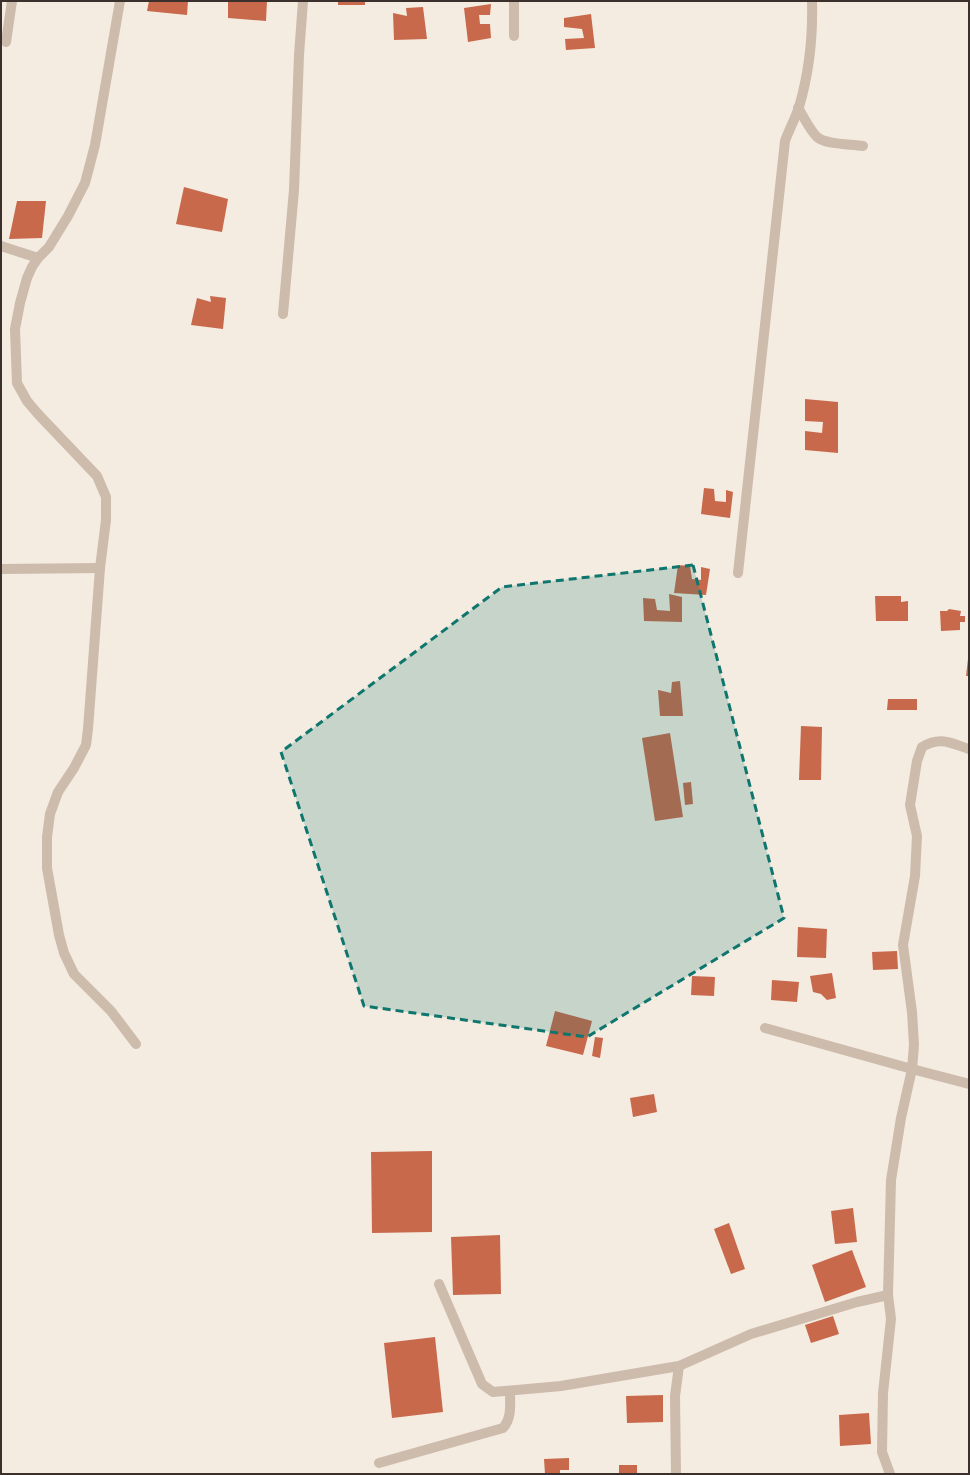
<svg xmlns="http://www.w3.org/2000/svg" width="970" height="1475" font-family="'Varela Round',sans-serif">
<style>
.building{fill:#c8694b}
.lines{fill:none;stroke-linecap:round;stroke-linejoin:round}
.minor{stroke:#cdbbac;stroke-width:10}
.marked{fill:#0f766e;fill-opacity:0.2;stroke:#0f766e;stroke-width:3;stroke-dasharray:8 5;stroke-linejoin:round}
</style>
<rect width="100%" height="100%" fill="#f4ebe1"/>
<g class="building">
<polygon points="149,1 188,1 187,15 147,11"/>
<polygon points="228,1 267,1 266,21 228,18"/>
<rect x="338" y="1" width="27" height="4"/>
<polygon points="491,4 490,15 479,15 480,24 490,24 491,38 468,42 464,8"/>
<polygon points="423,7 427,39 394,40 393,13 407,16 406,8"/>
<polygon points="591,14 595,48 566,50 565,39 584,38 582,29 564,27 564,18"/>
<polygon points="184,187 228,199 222,232 176,224"/>
<polygon points="17,201 46,201 42,238 9,239"/>
<polygon points="210,296 226,298 223,329 191,325 197,298 211,302"/>
<polygon points="805,399 838,402 838,453 805,450 805,431 822,433 823,422 805,421"/>
<polygon points="704,488 714,489 715,501 726,502 726,490 733,492 730,518 701,514"/>
<polygon points="678,565 690,566 692,579 701,580 701,567 710,569 706,595 674,593"/>
<polygon points="669,594 682,597 682,622 644,621 643,598 655,599 657,610 670,611"/>
<polygon points="875,596 901,596 901,602 908,601 908,621 876,621"/>
<polygon points="949,609 961,611 960,616 965,616 965,622 960,622 960,630 941,631 940,611 947,611"/>
<polygon points="968,659 969,659 969,676 966,676"/>
<polygon points="680,681 683,716 660,716 658,690 671,693 672,682"/>
<polygon points="888,699 917,699 917,710 887,710"/>
<polygon points="801,726 822,727 821,780 799,780"/>
<polygon points="670,733 683,817 655,821 642,738"/>
<polygon points="691,782 693,804 685,805 683,783"/>
<polygon points="798,927 827,929 826,958 797,957"/>
<polygon points="897,951 898,969 873,970 872,952"/>
<polygon points="832,973 836,998 827,1000 821,994 813,992 810,976"/>
<polygon points="692,976 715,977 714,996 691,995"/>
<polygon points="772,980 799,982 797,1002 771,1000"/>
<polygon points="555,1011 592,1021 583,1055 546,1046"/>
<polygon points="595,1037 603,1038 600,1058 592,1056"/>
<polygon points="654,1094 657,1112 633,1117 630,1098"/>
<polygon points="432,1151 432,1232 372,1233 371,1152"/>
<polygon points="853,1208 857,1242 835,1244 831,1211"/>
<polygon points="729,1223 745,1269 731,1274 714,1229"/>
<polygon points="500,1235 501,1294 453,1295 451,1237"/>
<polygon points="852,1250 866,1287 825,1302 812,1265"/>
<polygon points="833,1316 839,1334 811,1343 805,1325"/>
<polygon points="435,1337 443,1412 392,1418 384,1343"/>
<polygon points="663,1395 663,1422 627,1423 626,1396"/>
<polygon points="869,1413 871,1444 840,1446 839,1415"/>
<polygon points="569,1458 569,1470 560,1470 560,1474 545,1474 544,1459"/>
<rect x="619" y="1465" width="18" height="9"/>
</g>
<g class="lines">
<g class="minor">
<polyline points="120,1 95,145 85,183 68,216 49,247 38,258 32,267 27,278 20,303 15,329 17,383 27,401 38,414 97,476 106,497 106,520 100,568 88,729 86,745 74,768 58,792 50,814 47,837 47,868 59,935 64,953 74,974 111,1011 136,1044"/>
<polyline points="514,1 514,36"/>
<polyline points="6,42 12,1"/>
<path d="M798 108C804 117 809 129 817 137 826 145 851 144 863 146"/>
<polyline points="1,246 38,258"/>
<polyline points="283,314 294,190 299,55 303,1"/>
<polyline points="1,569 100,568"/>
<path d="M738 573 785 141C789 130 795 119 799 107 809 73 813 37 812 1"/>
<polyline points="765,1028 912,1069 969,1084"/>
<polyline points="439,1284 482,1384 493,1392 561,1386 679,1366"/>
<polyline points="888,1295 891,1319 883,1393 882,1452 890,1474"/>
<path d="M379 1463 503 1428C512 1418 510 1405 510 1392"/>
<path d="M676 1474 675 1396 679 1366 751 1334 857 1302 888 1295 891 1180 901 1118 912 1069 914 1045 912 1012 903 945 915 876 917 836 910 805 917 761 922 747C941 736 950 743 969 749"/>
</g>
</g>
<path class="marked" d="M693 565 784 918 587 1037 364 1006 281 752 502 587Z"/>
<rect width="970" height="1475" fill="none" stroke="#3b302b" stroke-width="4"/>
</svg>
